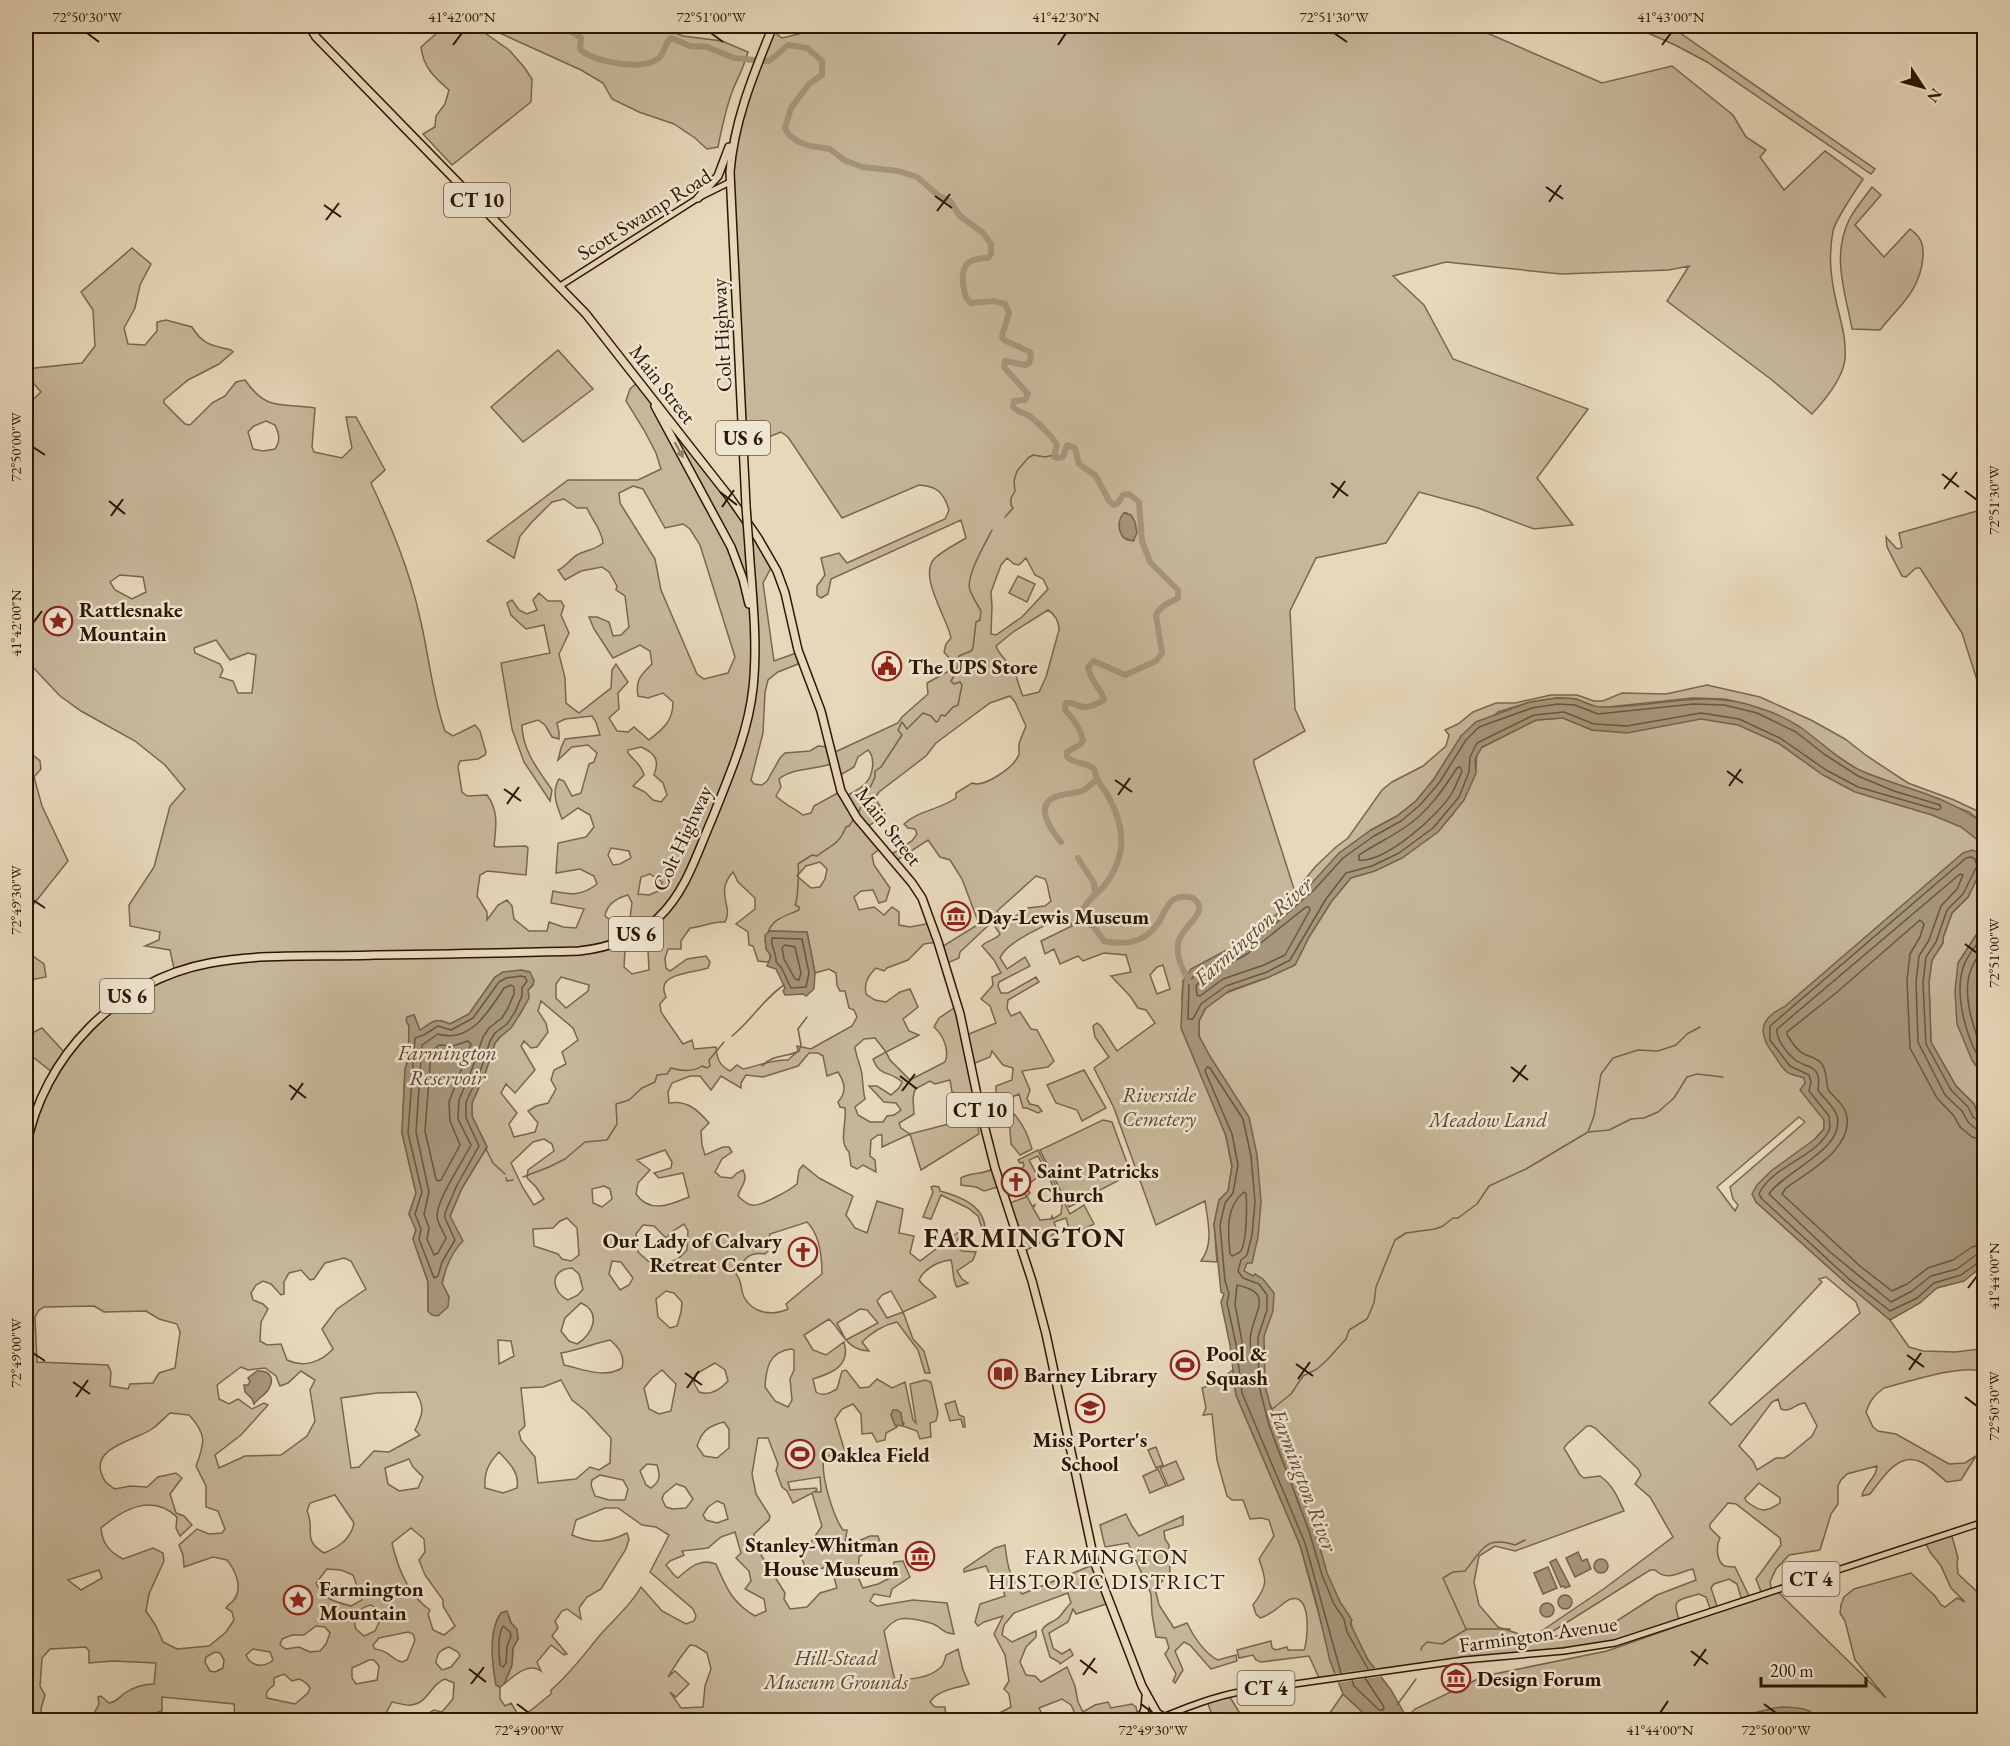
<svg xmlns="http://www.w3.org/2000/svg" width="2010" height="1746" font-family="'EB Garamond',serif">
<style>
.green{fill:#c7b79a;stroke:#79664d;stroke-width:1.5;fill-rule:evenodd}
.water{fill:#a7967b;stroke:#75634a;stroke-width:1.5}
.pier{fill:#e7d8ba}
.lines{fill:none;stroke-linecap:round;stroke-linejoin:round}
.shore{stroke:#69563e;stroke-width:1.5}
.stream{stroke:#75634a;stroke-width:1.5}
.river{stroke:#a7967b;stroke-width:6}
.major-casing{stroke:#2b1600;stroke-width:8}
.highway-casing{stroke:#2b1600;stroke-width:10}
.major{stroke:#e7d8ba;stroke-width:5}
.highway{stroke:#e7d8ba;stroke-width:7}
.highway-bridge-casing{stroke:#2b1600;stroke-width:10;stroke-linecap:butt}
.highway-bridge{stroke:#e7d8ba;stroke-width:7}
.oneway{fill:#928166}
.ticks{fill:none;stroke:#2b1600;stroke-width:2}
.labels{text-anchor:middle;dominant-baseline:central;stroke-width:5;stroke-linejoin:round;paint-order:stroke}
.shield{fill:#efe6d2;stroke:#66543f;stroke-width:1.5}
.shield-label{font-size:20px;font-weight:bold;fill:#2b1600}
.street-label{font-size:21px;fill:#2b1600;stroke:#efe6d2}
.poi-label{font-size:21px;font-weight:bold;fill:#2b1600;stroke:#efe6d2;text-anchor:start}
.park-label{font-size:21px;font-style:italic;fill:#5a462e;stroke:#efe6d2}
.water-label{font-size:22px;font-style:italic;fill:#5d4931;stroke:#efe6d2}
.neighbourhood-label{font-size:22px;letter-spacing:1.5px;fill:#2b1600;stroke:#efe6d2}
.district-label{font-size:27px;font-weight:bold;letter-spacing:1.5px;fill:#2b1600;stroke:#efe6d2}
.neatline{fill:none;stroke:#2b1600;stroke-width:2}
.ticks-label{font-size:15px;text-anchor:middle;fill:#2b1600}
</style>
<rect width="100%" height="100%" fill="#e7d8ba"/>
<filter id="stains"><feTurbulence type="fractalNoise" baseFrequency=".00333" numOctaves="4"/><feColorMatrix values="0 0 0 0 .2 0 0 0 0 .09 0 0 0 0 .02 0 0 0 .5 -.17"/></filter>
<radialGradient id="worn" r=".72"><stop offset=".6" stop-color="#630" stop-opacity="0"/><stop offset="1" stop-color="#630" stop-opacity=".3"/></radialGradient>
<g class="green">
<path d="M445 26H475L509 50 524 67 532 79 531 102 452 165 423 134 435 127 436 116 445 104 449 90C435 78 423 67 421 47Z"/>
<path d="M484 26H658L683 36 722 41 748 52C744 66 740 74 734 87 726 106 722 127 718 147L707 149 695 138 674 124 639 112 612 99 603 83 581 70Z"/>
<path d="M832 26H1471L1602 83 1672 66 1733 115 1746 137 1766 150 1760 157 1784 190 1825 151 1863 179C1855 192 1836 218 1833 231 1829 251 1830 271 1834 291 1838 314 1847 335 1845 359 1843 378 1825 400 1812 414L1772 380 1667 301 1689 266 1669 270 1561 274 1446 262 1393 276 1424 305 1453 359 1588 409 1537 478 1573 525 1534 529 1478 508 1419 492 1386 543 1316 558 1290 611 1295 709 1305 731 1254 760V764L1295 892 1315 867 1336 847 1348 838 1382 790 1392 782 1423 766 1446 746 1449 735 1445 730 1458 724 1473 712 1496 703H1515L1551 695H1577L1594 701H1603L1622 693 1666 694 1707 685 1760 697 1811 720 1845 739 1867 756 1908 783 1954 800 1984 814V824L1969 812 1860 771 1827 749 1799 727 1759 708 1725 699 1693 698 1598 708 1576 699 1557 698 1530 702 1498 712 1449 755 1434 779 1416 801 1397 816 1371 830 1265 926 1183 981 1182 1000 1211 1097 1226 1136 1232 1166 1228 1191 1219 1200 1214 1224 1217 1262 1201 1261C1214 1244 1208 1222 1205 1201L1156 1225 1114 1108 1094 1068 1109 1057 1095 1037 1093 1026 1097 1023 1101 1026 1117 1051 1155 1023 1146 1010 1138 1008 1130 996 1111 976 1131 972 1126 955 1104 953 1083 961 1078 956 1060 964 1054 949 1045 954 1041 941 1072 926 1067 915C1051 923 1006 941 1000 958L1007 969 1025 957 1030 966 999 982 998 986 1001 993H1008L1036 977 1039 982 1008 1000 1007 1008 1011 1016 1020 1012 1031 1029 1037 1030 1054 1061 1048 1067 1022 1071 1030 1090 1027 1099 1030 1104 1038 1106 1042 1111 1038 1113 1027 1108H1023L1019 1094 1010 1098 1011 1105 1006 1112 1008 1116 1014 1114C1024 1125 1028 1136 1032 1149L1020 1155 1011 1144 1010 1129 1002 1113 982 1118 980 1109 996 1103V1086L1012 1080 1013 1068 1003 1065 992 1051 990 1057 970 1065 977 1094 963 1098 952 1092 950 1080 935 1084 930 1081 915 1089 913 1098 914 1114 899 1123 901 1128 910 1134 976 1117 979 1134 921 1170 910 1134 882 1147V1135H878L871 1140 870 1156 875 1160 876 1172 863 1165 857 1169 851 1166 849 1152C838 1142 847 1123 845 1108L840 1107 838 1102C847 1092 845 1083 838 1072L827 1076 823 1056 818 1053H809L798 1066 763 1077 746 1075 741 1083V1088L721 1076 711 1090 700 1076H690L672 1083 668 1092 669 1103C687 1100 698 1110 709 1123L701 1131 702 1145 705 1155 723 1147H729L732 1152 722 1159 715 1172 721 1177 732 1178 737 1173 743 1170C749 1182 740 1186 738 1196 752 1210 756 1206 772 1199 781 1194 789 1191 797 1184L799 1170 803 1165 819 1178 853 1196 846 1215 855 1228 867 1233 877 1201 903 1209 899 1233 914 1236 910 1253 920 1261 960 1231 964 1232 954 1244 962 1251 976 1252 973 1260 957 1271 962 1279 968 1283 957 1287C952 1280 954 1270 951 1260 938 1261 924 1269 919 1280 924 1288 931 1289 936 1297L903 1312 913 1339 924 1351 930 1373H925L918 1350 897 1322C884 1325 871 1333 862 1342L869 1351C846 1350 843 1332 829 1319L804 1335 813 1350 826 1355 844 1342C851 1365 833 1373 813 1379L816 1392C823 1397 830 1393 837 1389L842 1371 846 1370 860 1388 869 1387 877 1379 892 1388 905 1382 913 1420 916 1423 910 1384 925 1380 931 1382 938 1413 936 1421 930 1423 931 1437 920 1439 917 1431 903 1426 904 1423 895 1425 897 1427 886 1433 885 1440 877 1442 872 1433 862 1434 861 1414 853 1404 842 1409 835 1419 845 1452 824 1457C820 1474 833 1516 843 1530H847L845 1543 849 1545 870 1536H878L880 1542 859 1557 858 1577 863 1588 878 1584 892 1577 894 1562 903 1561 910 1577 892 1589 890 1597 874 1594 870 1601 877 1606 913 1600 947 1603 954 1634C945 1633 944 1631 937 1626 932 1623 924 1621 918 1620 901 1617 896 1617 884 1631L894 1677 896 1679C910 1680 929 1678 940 1668 944 1665 945 1659 946 1655L958 1649 963 1670 969 1684C955 1689 939 1689 930 1702L935 1707H945L946 1720H519L551 1694V1690C571 1673 585 1653 601 1634 615 1618 631 1605 641 1587L662 1611 686 1624 694 1621 696 1616 693 1609 650 1572 669 1535 656 1527 642 1525 618 1508H605L576 1520 572 1535C593 1544 607 1543 627 1533L629 1539 626 1549 601 1589 587 1597 579 1608 581 1619 567 1609 562 1611 555 1621 558 1628 552 1636 567 1654 564 1655 551 1645 537 1662 541 1671C528 1662 514 1676 504 1684L512 1665 513 1648 518 1639 517 1630 511 1623 509 1616 496 1685 500 1687V1699L505 1706 511 1703 519 1716 514 1720H427L429 1713 434 1710 442 1712 453 1699 454 1683 445 1679C430 1684 429 1703 411 1705 406 1706 398 1703 392 1702L386 1713 377 1720H308L307 1717H274L272 1720H235L234 1704 162 1697V1711L139 1718 138 1720H26V1117L33 1119 53 1073 34 1058H26V1036L42 1028 66 1054 120 1001 175 973 170 950 145 946 159 940 160 932 130 926 129 905 154 867 170 806 185 789 165 765 135 741 81 711 60 696 26 660V406L41 392 30 379 26 369 82 363 95 346 93 310 81 292 132 248 151 264 140 285 135 308 124 328 128 344 145 345 157 331V322L166 320 192 327C203 345 211 345 231 350L233 352 219 364 188 380 164 400V403L185 424 190 425 212 403 225 396 236 382 245 380C268 413 282 402 315 408L312 447 314 452 342 458 352 448 346 417H356L385 470 371 483C391 526 410 571 420 618 429 655 432 694 445 731L453 736 475 725 480 731 486 752 485 755 478 759 460 761 458 767 462 792 467 796 487 795C499 811 496 827 494 846L496 847 526 846 528 848 526 875 487 871 480 875 477 896 487 912V920L498 905 507 900 512 906 514 919 529 931H547L549 922 563 927 576 928 584 909 551 903 553 891C571 895 582 896 597 884L594 876 580 869 556 873 558 843 586 837 594 827 590 815 578 808 562 819C557 806 551 792 559 779L564 781 572 796 581 793 589 764 594 762 597 753 588 745 572 747 558 760 561 748 565 739 600 735 596 722 592 716 565 719 557 723 559 732V739L552 737 545 725 538 720 522 725C522 750 539 771 552 790L550 801 524 762 512 729 501 663 550 653 544 625 526 629 511 615 507 603 512 600 519 610 527 614 537 610 533 600 539 593 548 601H561L564 606 561 615 569 633 559 654 565 678 566 703 579 713 611 688 612 670 616 664 628 682 618 693 619 709 609 718 617 731 628 732 634 727 649 740C664 728 673 721 673 702L663 693 648 698 638 696C635 680 641 675 652 664L650 651 640 645 613 658 594 629 589 617H597L609 622 613 636 621 635 629 627 625 596 616 590 617 586 609 572 602 567 581 571 565 580 558 570C566 567 570 559 577 555 586 550 595 550 603 543 602 530 592 520 587 508H577L564 499 552 502 532 522 520 536 514 558 487 541 568 480H638L661 469 656 453 644 430 626 401 630 389 639 381 719 483 773 564 763 583 774 661 799 652 803 662 778 672 768 680 765 692 763 733 751 780 754 784 762 785 767 781 780 758 785 753 810 751 818 746 830 747 835 752 898 723 902 717 928 694 927 683 949 671V658L944 652 946 644 951 638C948 619 917 575 935 558 944 550 956 544 966 538L961 520 831 579 828 594 821 598 817 595V586L825 575 821 558 839 553 847 563 945 519 949 510C944 493 937 486 919 485L842 518 788 437 781 432 766 438 743 452 732 150 771 30 782 38ZM266 421 275 425C279 434 281 440 275 449L263 451 253 449 248 432 254 426ZM633 486 643 489 665 528 683 524 690 529 700 545 735 657 728 673 704 679 697 674 661 590 655 559 620 503 619 493ZM1124 513H1127L1134 540H1127C1117 532 1118 523 1124 513ZM1007 558 1014 564 1019 565 1026 558 1035 575 1043 579 1048 589 1022 617 996 635 991 634 992 606 991 592 1001 565ZM120 575 143 577 146 592 132 599 115 590 110 582ZM1048 610C1056 615 1059 621 1059 630L1046 677 1039 692 1023 696C1019 688 1018 679 1014 671 1009 662 1000 657 996 646L1013 632ZM216 640 230 660 248 653 256 655 252 693H238L233 681 220 677 223 670 220 664 195 653 194 648ZM1010 696 1015 702 1026 726C1024 732 1020 739 1019 745 1018 750 1020 750 1019 754 1015 767 984 788 972 783L956 793V798C939 810 919 810 904 824L908 828 915 829 917 834 912 841 889 856 894 862 928 840 940 857 950 860 962 879 979 924 940 948 945 964 959 958 960 952 992 922 1000 934C996 940 987 940 982 946L994 960 1001 973 992 977 993 985 981 999 990 1006 996 1023 964 1036 957 1006 939 1018 934 1027C943 1035 950 1050 945 1062L910 1080 890 1060 886 1052 919 1035 909 1031 903 1019 918 1007 910 989 900 992 886 1002 875 1000 866 994C864 982 868 976 876 968L884 971 887 968 908 960 924 944 938 942 931 923 910 927 899 925V912L892 907 884 915 874 907 859 910 854 897 861 891 873 890 879 903 886 901 890 888 874 865 872 855 882 847 866 828 885 814 875 798 879 792 926 756 936 743 967 720 990 703ZM641 747C655 753 660 760 654 775L663 783 667 795 661 802 653 800 645 792 633 786 644 775C641 764 635 762 628 753V750ZM868 750C876 758 873 776 865 784 859 790 851 793 844 797L841 791 814 806 811 813 803 815C794 808 785 805 776 796L781 787 779 779C794 767 816 770 834 763L837 777 854 767 858 757ZM611 848 629 851 631 858 620 864 613 865 608 855ZM820 862 827 869 825 879 820 887 811 888 797 876 806 866ZM733 872 738 882 755 898V909L736 924 748 932 749 945 753 946 758 961 767 962 770 960V954L765 941 770 931 807 932 815 973 829 969 836 973 837 985 840 991H845L849 1008 854 1010 857 1017 852 1026 816 1046 811 1049 797 1046 798 1051 788 1060C773 1059 758 1066 743 1069L737 1065 730 1071C719 1065 717 1059 716 1047L694 1049 692 1040 683 1044 661 1012 660 1004 666 997C665 994 663 990 664 987 665 973 697 972 708 968L710 962 706 956 687 959 670 971 666 968 665 958 668 949H681V941L690 928C703 927 711 921 725 922 734 906 714 893 733 872ZM650 874 662 882 661 890 649 895 638 894 641 877ZM1036 876 1045 879C1049 886 1048 894 1051 901L1045 906 1028 908 1005 923 997 911ZM628 895 632 903 630 918 613 922 605 916C607 904 617 898 628 895ZM638 945 648 951 649 970 632 974 624 967 625 950ZM1163 965 1170 989 1157 994 1150 975 1157 967ZM495 977 533 985 528 990 529 995 520 1014 495 1043 485 1074 472 1103V1116L487 1147 462 1188 450 1216 455 1249 447 1264 442 1284 449 1297 428 1311V1282L413 1239 416 1230 409 1214 416 1193 402 1133 405 1069C410 1055 411 1032 407 1017L414 1015 420 1031C432 1022 435 1017 450 1024L469 1014ZM561 977 589 985 588 991 566 1008 556 998V984ZM541 1001 573 1028 578 1040 562 1052 566 1064 554 1070 551 1080 556 1089 548 1103 536 1106 528 1111 538 1123 535 1132 514 1137 509 1124 517 1113 501 1093 506 1084 515 1093 535 1070 521 1046 524 1041 531 1048 537 1047 548 1032 546 1023 538 1011ZM875 1038 886 1052 873 1059C880 1078 890 1070 902 1082L899 1088 891 1095 877 1086H869L884 1102 896 1103 901 1110 894 1115 887 1116 883 1122H870L858 1115 855 1107 865 1099C863 1091 863 1084 862 1075 861 1066 856 1057 855 1047L864 1039ZM544 1139 552 1144 554 1151 528 1170 527 1178 536 1187 544 1199 534 1205 523 1188 511 1163 533 1142ZM665 1150 672 1162 671 1168 654 1173 659 1178 683 1173 689 1197C670 1205 650 1214 636 1194L638 1183 650 1170 637 1160ZM604 1186 610 1189 612 1199 602 1207 593 1203 592 1189ZM567 1218 577 1228 579 1255 571 1261 562 1259 558 1254 534 1246 533 1229 553 1228 560 1221ZM807 1222C820 1235 822 1256 822 1274L786 1304 788 1309C773 1316 753 1314 744 1297 740 1289 743 1283 736 1274 743 1260 748 1251 765 1254L768 1251 767 1245 770 1234ZM684 1224 688 1231 687 1250 678 1259 660 1266 648 1261 638 1252 636 1234 643 1225 654 1226 666 1238 673 1231ZM344 1258 351 1261 366 1289 337 1309 322 1329 333 1349C321 1362 304 1368 287 1360L281 1344 267 1345 260 1341 261 1322 268 1309 263 1304 253 1300 251 1293 256 1285 263 1281 271 1284 281 1295 284 1294V1282L289 1273 301 1270 310 1280 314 1279 325 1263ZM612 1261 621 1262 633 1278 629 1285 620 1290 609 1274ZM572 1268 579 1274 583 1289 578 1295 568 1300C550 1291 550 1269 572 1268ZM666 1291 674 1293 682 1302 681 1312 677 1326 670 1328 658 1317 656 1299ZM891 1291 903 1312 887 1318 877 1301 882 1295ZM581 1303C602 1312 593 1335 577 1344L569 1341 561 1331 565 1318ZM94 1306 104 1312 146 1311 159 1319 177 1324 180 1332 175 1368 159 1373 153 1383 130 1384 128 1389 110 1386 111 1372 108 1365 37 1362 35 1317 39 1310 44 1307ZM860 1309 867 1310 878 1323 846 1340 837 1323ZM498 1340 511 1341 514 1356 499 1364ZM610 1340C619 1347 625 1357 622 1368 604 1379 583 1369 564 1365L561 1353C578 1350 593 1344 610 1340ZM791 1349 794 1350V1370L790 1379 792 1400 788 1407 775 1401 765 1387C766 1368 769 1352 791 1349ZM715 1363 725 1370 728 1381C720 1390 711 1396 699 1392L694 1383 696 1374ZM241 1367 248 1370 265 1368 276 1376 280 1386 288 1383 301 1371 315 1380 310 1390 315 1421 307 1436 281 1455 245 1456 219 1468 215 1455 241 1435 268 1405 264 1403 252 1409 238 1399 229 1404 219 1399 217 1385ZM662 1370 676 1384 671 1411 659 1414 649 1409 644 1388 652 1378ZM561 1380 572 1400 586 1411 611 1438 610 1463 599 1470 590 1467 576 1479 538 1483 535 1457 521 1440 519 1432 525 1426 521 1388 543 1387ZM416 1392C425 1408 423 1414 415 1430L420 1435 389 1452 374 1451 359 1467 351 1468 341 1398 377 1393ZM170 1413 189 1415C207 1434 205 1443 196 1466L206 1486V1507L218 1511 225 1529 222 1533 209 1534 197 1529 179 1545 183 1555 184 1567 213 1557 227 1560C235 1570 244 1588 233 1601 231 1603 228 1605 226 1608L232 1612 234 1620 226 1632 209 1646 177 1649 163 1642 156 1626 146 1611 149 1594 164 1561 163 1553 153 1548 123 1559C110 1552 102 1544 101 1528 124 1508 153 1494 177 1517L176 1528 180 1536 192 1525 184 1516 176 1513 170 1494 182 1478 176 1473 158 1477 147 1487 130 1486 115 1489C107 1484 103 1481 101 1472 93 1447 138 1439 152 1429 158 1425 164 1418 170 1413ZM724 1422 729 1429V1448L717 1458 704 1456 697 1446C702 1431 708 1426 724 1422ZM758 1438H768L778 1464 776 1471 782 1487 787 1491 793 1503 812 1493 822 1526 801 1556 807 1572 831 1566 837 1588 820 1593 807 1607 790 1609 784 1599 785 1593 756 1547 754 1534 769 1520 770 1516 756 1494 752 1474ZM499 1452C508 1462 520 1472 517 1488L503 1493 485 1488C484 1472 488 1464 499 1452ZM409 1459 413 1467 423 1477 418 1488 399 1491 388 1484 385 1468ZM647 1464 657 1465C660 1475 661 1481 651 1488L646 1485 640 1471ZM600 1475 623 1480 628 1489 625 1500H609L595 1496 591 1485 592 1480ZM820 1477 821 1492H814L817 1490 816 1488 790 1490 788 1482ZM676 1484 685 1487 693 1499 686 1508 673 1509 666 1507 662 1499 664 1494ZM335 1495 354 1523C351 1539 339 1547 324 1553 301 1539 316 1530 307 1511L310 1503ZM717 1501 724 1504 728 1519 717 1523 706 1520 703 1515 708 1507ZM411 1528 424 1539 425 1552 419 1560 425 1575 443 1600V1606L455 1626 444 1635 433 1630 428 1614 430 1610C408 1595 398 1569 392 1543ZM735 1532 741 1553 736 1558 749 1571 751 1581 745 1589 764 1599 766 1611 755 1616C732 1603 726 1587 716 1564 700 1558 690 1567 678 1578L674 1575 666 1565 670 1561 684 1555 682 1551 708 1548 721 1537ZM327 1569 341 1570 353 1575 362 1600 351 1606C335 1602 323 1599 316 1583ZM99 1570 102 1578 81 1590 68 1580ZM371 1605 381 1612 380 1620 375 1631 364 1636 356 1629C352 1618 359 1607 371 1605ZM316 1626 325 1627 330 1633 326 1644 320 1651 310 1652 299 1647 286 1649 280 1645 282 1639 292 1635H304ZM408 1632 413 1634 415 1640 407 1660 402 1662C391 1660 391 1651 375 1649L373 1645 379 1638ZM690 1645 696 1646 707 1653 711 1669 705 1686 703 1707 681 1708 670 1692 676 1697 689 1684 675 1671 668 1677 680 1658ZM86 1647 89 1651V1663L113 1661 156 1663 154 1684C145 1684 133 1687 125 1693 119 1697 117 1702 109 1703L101 1696 98 1697 99 1704 92 1717 72 1715 67 1720H42L41 1709 45 1695 40 1686 42 1658 50 1649ZM449 1647 458 1652 460 1656 451 1667 442 1670 436 1663C437 1653 440 1650 449 1647ZM253 1649 270 1652 273 1660C264 1668 251 1667 246 1655ZM215 1652 220 1653 224 1660 223 1668 215 1672 210 1671 205 1662 206 1657ZM369 1660H374L379 1666 377 1680 356 1684 352 1678V1668ZM284 1674 292 1681 299 1679C304 1681 307 1683 310 1688L308 1693 295 1704 267 1698C265 1690 269 1690 274 1685V1678Z"/>
<polygon points="1632,26 1670,26 1875,169 1871,174 1707,62 1675,45"/>
<path d="M1872 187 1881 195 1855 225 1884 257 1910 229C1921 237 1924 244 1923 257 1920 291 1900 305 1880 330L1852 329C1845 291 1831 255 1850 218 1856 207 1865 197 1872 187Z"/>
<polygon points="558,350 593,389 523,442 491,407"/>
<polygon points="1984,509 1984,702 1962,633 1920,568 1916,568 1906,577 1902,576 1887,547 1886,537 1896,548 1899,549 1902,547 1899,533"/>
<polygon points="1018,576 1035,584 1027,602 1009,593"/>
<path d="M1688 715 1729 719 1883 795 1956 823 1984 843V923L1958 963 1972 1060 1984 1076V1119L1977 1112 1974 1104 1956 1086 1931 1042 1929 982 1932 960 1943 943V938L1952 913 1968 897 1984 864 1793 1074 1804 1078 1824 1120V1129L1756 1202 1846 1283 1890 1320 1909 1347 1923 1351 1955 1352 1980 1349 1984 1347V1372C1963 1363 1908 1382 1884 1388 1874 1395 1870 1401 1866 1412L1873 1427 1878 1431 1896 1434 1949 1464 1965 1463 1976 1456 1961 1480 1947 1482C1939 1476 1930 1466 1921 1462 1898 1451 1882 1479 1870 1494L1862 1496C1864 1484 1877 1478 1877 1466L1847 1474 1841 1480 1838 1486V1504L1831 1514 1820 1550 1789 1555 1776 1569 1770 1582 1772 1591 1762 1594 1756 1579 1781 1545 1780 1538 1736 1504 1728 1503 1710 1524V1528L1720 1538C1716 1545 1716 1562 1725 1566 1729 1567 1732 1567 1735 1567L1750 1598 1742 1601 1737 1584 1729 1579 1714 1584 1711 1588 1718 1609 1711 1611 1706 1597 1699 1594C1679 1600 1670 1598 1680 1621L1615 1643 1377 1672 1368 1660 1352 1629 1351 1620 1340 1602 1324 1568 1315 1530 1295 1475 1275 1424 1271 1406 1260 1393 1253 1277 1244 1271 1222 1083 1199 1036V1021L1207 1006 1226 993 1269 977 1295 965 1309 937 1331 902 1351 877 1431 836 1447 821 1453 814 1476 769 1477 750 1536 720 1563 718 1592 730ZM1799 1117 1805 1122 1730 1187 1733 1199 1738 1205 1735 1211 1717 1187ZM1826 1277 1856 1302 1860 1313 1731 1425 1709 1403 1822 1282 1819 1279ZM1778 1399 1781 1409C1792 1413 1795 1403 1805 1403L1817 1426 1812 1436 1789 1455 1784 1458H1776L1757 1470 1753 1461 1739 1446 1772 1402ZM1587 1426H1591L1595 1428 1638 1469 1641 1475 1635 1484 1650 1497 1673 1537 1605 1588 1531 1638 1498 1627 1479 1605 1474 1582 1479 1556 1495 1546 1515 1551 1624 1511C1618 1498 1613 1485 1600 1476L1584 1478 1580 1475 1564 1448 1567 1444ZM1759 1483 1780 1498V1503C1765 1513 1760 1512 1746 1501L1745 1498ZM1693 1569 1696 1580 1657 1595 1612 1624 1598 1625 1549 1638 1550 1633 1650 1570H1655C1668 1582 1678 1572 1693 1569Z"/>
<polygon points="26,749 40,761 41,769 34,777 42,806 68,861 29,910 29,927 26,948"/>
<polygon points="26,951 44,964 46,977 30,980 26,977"/>
<polygon points="1084,1070 1106,1108 1082,1121 1077,1110 1056,1103 1047,1085"/>
<polygon points="1103,1120 1112,1122 1131,1174 1098,1191 1099,1193 1069,1207 1040,1150"/>
<path d="M1038 1150 1070 1214 1084 1205 1094 1224 1071 1236 1066 1218 1054 1222 1057 1231 1049 1238 1023 1252 1007 1204 1026 1197 1022 1181 1029 1178 1027 1172 1024 1173 1022 1168 1024 1166 1023 1162 1020 1163 1018 1160ZM1038 1156 1047 1174 1044 1177 1048 1176 1057 1194 1054 1196 1058 1197 1062 1205 1061 1214 1053 1219 1052 1216 1051 1219 1040 1220 1033 1208 1035 1205 1032 1206 1027 1196 1030 1193 1028 1190 1030 1183 1039 1176 1038 1173H1036L1029 1160Z"/>
<path d="M995 1168 1001 1186 984 1191 976 1187 961 1185V1178C972 1171 981 1176 995 1168Z"/>
<path d="M934 1186 939 1187 940 1191C959 1196 983 1205 985 1227L982 1228 978 1216 968 1208 941 1195 931 1219 923 1217 933 1192 931 1187Z"/>
<path d="M1233 1370 1236 1395 1300 1545 1336 1678 1320 1680 1309 1656 1261 1662 1256 1660 1253 1655 1239 1658 1237 1650 1271 1641 1272 1648 1276 1650 1287 1647 1288 1650H1304C1308 1640 1312 1593 1291 1599 1283 1601 1275 1614 1260 1618L1256 1614 1253 1605C1268 1585 1267 1581 1259 1559L1274 1536 1269 1520 1262 1518 1250 1519 1243 1500H1232L1227 1496 1217 1460 1212 1414 1203 1415 1206 1408 1202 1388 1216 1383Z"/>
<polygon points="955,1401 959,1415 964,1417 965,1427 963,1427 961,1419 950,1421 945,1404"/>
<polygon points="1156,1447 1163,1465 1156,1468 1148,1450"/>
<polygon points="1176,1461 1184,1479 1168,1486 1160,1468"/>
<polygon points="1158,1469 1166,1486 1150,1493 1143,1476"/>
<path d="M1126 1514 1132 1526 1139 1536 1183 1516V1525L1164 1531 1165 1539 1169 1545 1170 1572 1155 1589 1159 1605 1174 1628 1187 1623C1193 1636 1205 1654 1218 1660L1236 1655 1237 1661 1211 1669 1190 1645 1184 1642 1175 1651 1183 1670 1175 1683 1173 1681 1176 1674 1165 1654 1169 1648 1166 1638 1156 1637 1152 1614 1151 1594 1128 1543 1105 1547 1100 1525Z"/>
<polygon points="1951,1533 1958,1558 1957,1562 1958,1574 1984,1598 1984,1720 1408,1720 1406,1718 1415,1709 1484,1676 1607,1651 1777,1591 1886,1698 1855,1660 1845,1621 1840,1613 1841,1605 1844,1597 1854,1589 1911,1573 1935,1596 1941,1605 1945,1607 1957,1598 1965,1602 1951,1588 1941,1566 1930,1552 1925,1542"/>
<path d="M1005 1545C1007 1564 1010 1579 1022 1594L1095 1564 1109 1603 1076 1614 1073 1609 1068 1622 1049 1633 1053 1648 1062 1654 1070 1649 1073 1655 1060 1664 1059 1662 1050 1657 1042 1630C1046 1623 1052 1623 1058 1618 1063 1614 1066 1607 1071 1603L1068 1593 1014 1613 1004 1625 1002 1635 1012 1642 1036 1631V1637L1026 1647 1020 1662 1026 1675 1035 1676 1041 1682 1067 1667 1075 1686 1078 1702 1083 1712 1095 1705 1108 1702 1111 1708 1132 1704 1136 1707 1137 1712 1144 1709 1141 1720H1078L1071 1705 1062 1699 1039 1708 1045 1720H1027L1025 1717 1018 1715 1007 1720H986L1011 1707 1009 1694 1004 1689 1009 1681 1005 1655 994 1634 1003 1616 984 1622 978 1626 975 1622 980 1604 1005 1596 1002 1586 993 1582 986 1566 964 1572V1569L995 1548Z"/>
<polygon points="1228,1694 1244,1720 1215,1720 1213,1718 1207,1701"/>
<polygon points="1343,1694 1371,1720 1325,1720"/>
</g>
<g class="water">
<path d="M1124 513 1131 515 1135 522 1137 533 1133 541 1124 538C1118 531 1117 520 1124 513Z"/>
<path d="M1557 698C1563 698 1569 698 1575 699 1584 701 1592 707 1601 707 1655 708 1706 688 1759 708 1773 712 1789 720 1800 727 1822 742 1840 762 1864 772 1905 789 1948 796 1984 824V845L1961 827 1932 815 1855 792 1823 775 1778 743 1738 725 1701 719 1627 733 1592 730 1563 718 1536 720 1482 747 1475 759 1476 773 1464 800 1438 832 1402 858 1375 871 1351 878 1331 902 1309 937 1295 965 1269 977 1229 991 1205 1009 1199 1021V1036L1211 1058 1249 1117 1257 1155 1261 1202 1258 1237 1252 1263H1247L1244 1271 1253 1276 1255 1274 1263 1279 1274 1293 1273 1311 1264 1336 1265 1386 1275 1423 1315 1530 1327 1573 1340 1602 1352 1620 1350 1623 1368 1660 1391 1690 1408 1720H1371L1343 1694 1330 1661 1316 1601 1300 1545 1236 1395 1230 1345 1221 1302 1224 1294 1221 1292 1214 1224 1219 1200 1228 1191 1232 1166 1226 1136 1181 1028 1183 981 1191 969 1240 943 1270 920 1310 885 1339 853 1371 830 1397 816 1416 801 1434 779 1461 736 1476 722 1530 702Z"/>
<path d="M1972 850 1979 853 1984 864 1968 897 1952 913 1943 938V943L1932 960 1929 982 1931 1042 1956 1086 1974 1104 1977 1112 1984 1119V1265L1964 1281 1937 1288 1920 1303 1890 1320 1846 1283 1756 1202 1752 1194 1757 1185 1771 1171 1815 1139 1824 1129V1120L1800 1090 1805 1083 1804 1078C1799 1076 1790 1075 1787 1072 1782 1068 1778 1061 1775 1056 1758 1035 1758 1019 1784 1007L1963 853Z"/>
<polygon points="1984,923 1984,1076 1972,1060 1957,1024 1955,991 1958,963"/>
<polygon points="770,931 807,932 815,973 814,989 806,996 803,994 785,995 783,991 785,988 776,969 767,966 771,956 766,949 765,935"/>
<path d="M521 970 530 972 534 981 533 985 528 990 529 998 520 1014 511 1028 499 1038 495 1043 485 1074 472 1103V1116L487 1147 462 1188 450 1216 463 1241C451 1253 446 1267 442 1283L449 1297 448 1307 438 1316 432 1315 428 1311V1282L413 1239 416 1230 409 1214 416 1193 402 1133 405 1069 408 1061 409 1026 406 1021 407 1017 414 1015 420 1030C433 1022 435 1017 450 1024L469 1014 495 977 503 972Z"/>
<path d="M257 1371C271 1370 275 1379 268 1390 264 1396 257 1399 254 1404L252 1399 245 1392 244 1385H248L250 1382 248 1378Z"/>
<polygon points="893,1410 897,1410 901,1413 903,1426 895,1425 891,1415"/>
<polygon points="1578,1552 1582,1561 1587,1559 1591,1569 1575,1577 1566,1558"/>
<circle cx="1601" cy="1566" r="7"/>
<polygon points="1556,1559 1570,1586 1565,1588 1564,1586 1561,1587 1550,1562"/>
<polygon points="1548,1567 1557,1588 1543,1594 1534,1573"/>
<circle cx="1565" cy="1602" r="7"/>
<circle cx="1547" cy="1610" r="7"/>
<path d="M507 1611 511 1623 517 1629 518 1639 513 1648 512 1665 504 1684 500 1687 496 1685C492 1664 488 1631 501 1613Z"/>
<path d="M1783 1707C1796 1708 1811 1707 1817 1719L1710 1720V1718C1725 1708 1734 1717 1749 1714 1761 1712 1771 1708 1783 1707Z"/>
</g>
<polygon class="pier" points="1378,1668 1384,1676 1335,1683 1332,1674"/>
<g class="lines">
<g class="shore">
<polygon points="1558,704 1575,705 1598,714 1693,704 1724,705 1757,713 1796,732 1824,754 1858,776 1894,791 1940,805 1941,808 1938,810 1858,787 1826,770 1780,738 1739,719 1701,713 1627,726 1594,724 1564,712 1534,715 1477,743 1470,757 1469,772 1459,797 1433,828 1399,853 1372,866 1346,873 1326,899 1290,960 1267,972 1226,986 1201,1004 1193,1019 1188,1019 1189,983 1195,974 1243,948 1274,925 1314,890 1343,858 1374,836 1401,821 1420,805 1439,783 1466,740 1479,727 1532,708"/>
<path d="M1460 767 1462 771C1459 778 1456 786 1452 793 1439 815 1385 863 1359 860V855C1374 845 1389 838 1404 828 1427 813 1443 790 1457 768Z"/>
<polygon points="1306,907 1309,907 1310,910 1285,955 1264,965 1223,979 1200,996 1197,995 1196,986 1201,979 1247,954"/>
<path d="M1984 934C1978 943 1968 954 1964 965 1953 994 1967 1042 1984 1066"/>
<path d="M772 938 802 939 809 973 806 987 791 988 781 967 776 962C777 953 770 946 772 938Z"/>
<polygon points="785,945 795,947 801,973 799,980 795,979 784,959 782,948"/>
<path d="M1984 947C1980 953 1975 960 1972 967 1960 993 1974 1030 1984 1054"/>
<path d="M1984 963C1973 982 1976 1011 1984 1031"/>
<polygon points="521,976 525,977 527,981 522,988 522,996 515,1012 507,1024 495,1033 490,1041 480,1072 466,1102 466,1118 479,1146 457,1185 445,1213 445,1218 455,1240 442,1262 438,1276 434,1278 419,1239 421,1229 415,1214 422,1192 408,1133 415,1038 424,1035 438,1026 451,1030 473,1018 499,982 506,978"/>
<path d="M511 985 514 987V994L508 1008 502 1018 489 1028 483 1037 472 1069 459 1100 458 1119 471 1145C463 1161 437 1199 437 1216 437 1223 443 1231 446 1238L438 1253 434 1255 427 1239 429 1228 424 1214 429 1192 416 1132 422 1045 438 1034C470 1044 489 1011 504 988Z"/>
<polygon points="468,1041 471,1044 449,1102 450,1121 460,1145 441,1180 438,1181 436,1179 425,1131 431,1052 439,1045 453,1046"/>
<path d="M1984 1123 1980 1122 1973 1117 1968 1107 1951 1090 1926 1044 1923 983 1926 957 1936 942 1947 910 1963 894 1977 866 1975 859 1971 857 1966 858 1770 1026V1040L1790 1066 1809 1075 1811 1082 1809 1091 1829 1116 1830 1128C1819 1157 1772 1165 1759 1194L1762 1199 1849 1279 1890 1311 1917 1298 1934 1283 1961 1275 1979 1262 1984 1261"/>
<path d="M1984 1131 1976 1129 1968 1122 1962 1111 1945 1095 1918 1042 1916 982 1919 956 1929 940 1941 906 1957 889 1963 875 1960 874 1777 1029C1776 1039 1786 1052 1794 1059 1808 1070 1822 1063 1818 1090 1823 1098 1835 1107 1837 1116 1846 1149 1784 1171 1769 1194L1830 1252 1891 1302 1912 1291 1931 1276 1957 1269 1976 1255 1984 1253"/>
<path d="M1984 1140 1972 1137 1960 1127 1954 1116 1937 1098 1910 1048 1907 980 1910 954 1920 937 1924 924 1920 920 1836 993 1787 1032V1035C1791 1041 1796 1049 1802 1053 1809 1057 1817 1057 1822 1064 1828 1073 1825 1083 1829 1091 1835 1098 1843 1104 1846 1113 1856 1147 1808 1172 1786 1188L1782 1194 1860 1266 1892 1291 1907 1284 1928 1268 1953 1260 1972 1247 1984 1244"/>
<path d="M1244 1192 1246 1194C1247 1207 1247 1240 1241 1251 1239 1253 1234 1255 1232 1256L1230 1254C1228 1232 1225 1207 1244 1192Z"/>
<path d="M1237 1285C1273 1293 1256 1308 1251 1333 1249 1341 1251 1350 1251 1358L1248 1360 1245 1358 1235 1304Z"/>
<path d="M503 1626 510 1632 511 1636 507 1647 506 1663 503 1667 500 1665C499 1652 497 1637 503 1626Z"/>
<polyline points="1341,1673 1305,1543 1242,1393 1236,1344 1227,1303 1229,1294 1225,1281 1220,1225 1225,1203 1233,1193 1238,1165 1232,1134 1205,1071 1207,1067 1210,1068 1243,1119 1251,1156 1255,1202 1252,1235 1247,1255 1241,1260 1238,1271 1243,1278 1259,1284 1267,1295 1267,1310 1258,1337 1259,1386 1269,1425 1309,1531 1322,1575 1334,1604 1344,1619 1347,1632 1368,1669"/>
<polyline points="1352,1680 1354,1686 1379,1710 1383,1710 1384,1707 1365,1678"/>
<path d="M1749 1720C1766 1715 1796 1706 1811 1720"/>
</g>
<g class="stream">
<polyline points="1005,517 1013,508 1011,505 1011,498 1015,491 1014,481 1017,471 1028,458 1033,455 1045,457 1054,455"/>
<path d="M859 811 875 777V771L881 767 902 735 898 730 902 722 907 729 923 713 931 716 936 722 938 721 941 715 945 716 953 707 958 705 962 685 960 682 954 684 951 681 957 671 959 656 971 651 973 648 976 622 980 620 981 611C977 604 973 598 970 590 965 577 986 542 992 530"/>
<path d="M768 932C773 918 786 916 799 910V907L795 905C798 900 799 870 798 864L812 855 817 856C832 844 838 846 846 827L849 826 853 820"/>
<polyline points="26,953 30,966"/>
<path d="M732 1036C752 1020 764 998 784 985"/>
<path d="M762 1066C773 1054 785 1058 799 1051L801 1045 798 1029 807 1017"/>
<polyline points="1589,1132 1609,1130 1631,1119 1644,1118 1658,1112 1674,1098 1687,1077 1697,1074 1723,1077"/>
<polyline points="486,1149 493,1163 505,1174"/>
<path d="M523 1177 549 1167 565 1159 585 1142 607 1140 617 1124 616 1104 629 1100 642 1088 655 1082 657 1075 667 1074 671 1068C681 1071 693 1072 702 1066L707 1068 710 1066 709 1060 724 1042"/>
<polyline points="506,1178 507,1181 513,1180"/>
<polyline points="1271,1410 1291,1394 1303,1376 1317,1369 1327,1360 1346,1339 1349,1330 1367,1319 1374,1303 1376,1287 1395,1240 1406,1233 1435,1229 1443,1226 1453,1218 1458,1218 1477,1204 1489,1186 1526,1169 1588,1132 1594,1116 1601,1074 1613,1058 1638,1050 1658,1051 1676,1045 1687,1034 1700,1027"/>
<path d="M1466 1629 1443 1578 1453 1572 1465 1571C1482 1550 1485 1535 1515 1545L1525 1540"/>
<polyline points="1421,1650 1422,1647 1427,1642 1442,1644 1467,1629 1510,1629"/>
<polyline points="1397,1705 1416,1679"/>
</g>
<g class="river">
<path d="M564 26 581 38 580 49C592 62 640 70 656 60 666 55 663 44 671 38L690 46 707 47 734 58 764 61H769L788 45 807 48 822 61V75L809 84 791 108 785 128 789 135 799 142 810 146 830 149 844 160 862 167 898 171 917 177 939 196 950 201 960 216 983 233 991 244V254L988 258C964 258 960 269 964 290 966 297 966 299 971 303L994 301 1005 304 1009 313 1002 336 1004 340 1030 352 1031 357 1029 363 1025 365 1005 361 1004 367 1028 394 1025 400 1014 401 1013 407C1017 412 1020 412 1026 414 1034 418 1053 437 1057 445L1054 457 1057 458 1063 457 1067 445 1075 448 1079 464 1096 476 1109 501 1114 505 1118 503 1123 495 1129 494 1139 502 1142 541 1150 562 1178 590V598C1169 603 1160 606 1156 615L1162 653 1156 661 1125 675 1094 661 1088 667C1091 683 1102 689 1104 700 1096 704 1089 709 1080 706 1074 705 1073 702 1066 703L1065 710C1074 719 1080 728 1083 740L1081 744 1067 752V757C1076 765 1088 762 1095 770 1095 780 1102 786 1107 794 1116 810 1123 830 1121 848 1119 862 1113 875 1104 886 1094 897 1081 903 1082 920L1094 927 1104 941C1123 945 1143 943 1156 926 1167 912 1167 891 1193 898 1213 913 1179 926 1178 945 1176 957 1183 971 1189 981"/>
<path d="M1061 842C1051 830 1032 804 1058 796 1066 793 1074 794 1082 791 1088 788 1092 783 1097 779"/>
<polyline points="1078,858 1094,883 1095,894"/>
</g>
<g class="major-casing">
<g id="major">
<polyline points="297,26 311,30"/>
<polyline points="560,286 698,198 730,182"/>
<path d="M1156 1720C1185 1708 1214 1696 1245 1691L1464 1660 1564 1651 1615 1643 1984 1522"/>
</g>
</g>
<g class="highway-casing">
<g id="highway">
<polyline points="309,26 316,37 586,314 731,499 758,538 777,571 785,593 798,650 821,711 841,791 857,818 912,883 922,898 938,942 960,1014 980,1109 995,1168 1032,1281 1046,1334 1095,1564 1142,1686 1157,1713 1168,1720"/>
<polyline points="698,198 718,176 729,147"/>
<polyline points="655,406 731,547 743,579 749,604"/>
<path d="M746 506 730 172C734 120 754 73 773 26"/>
<path d="M26 1148C43 1056 117 980 210 963 264 953 320 957 374 955 442 954 511 953 579 951 608 948 636 938 658 918 686 892 697 853 712 819 729 776 748 734 753 688 758 641 752 594 749 547"/>
<polyline points="1141,1720 1145,1709 1146,1697"/>
</g>
</g>
<use href="#major" class="major"/>
<use href="#highway" class="highway"/>
<g class="highway-bridge-casing">
<polyline id="highway-bridge" points="746,506 749,547"/>
</g>
<use href="#highway-bridge" class="highway-bridge"/>
</g>
<defs><path id="oneway-solid" d="M-6-.8H1V-3.2L6.5 0L1 3.2V.8H-6Z" transform="scale(1.5)"/></defs>
<use class="oneway" href="#oneway-solid" transform="translate(679 450) rotate(61)"/>
<path class="ticks" d="M87 33 99 42M711 33 723 42M1334 33 1347 42M453 45 462 33M1058 45 1066 33M1662 45 1671 33M1546 187 1563 199M935 196 952 208M1549 202 1561 185M324 205 341 217M937 211 950 194M326 220 339 203M33 447 45 455M1942 474 1959 487M1331 483 1348 496M1944 489 1957 472M1965 491 1977 500M720 492 737 505M1333 498 1345 481M109 501 125 514M722 507 734 490M111 516 123 499M33 623 42 611M1727 771 1743 783M1115 780 1132 792M1729 786 1741 769M504 789 521 801M1118 795 1130 778M507 804 519 787M33 900 45 908M1965 944 1977 953M1511 1067 1528 1080M900 1076 917 1089M1513 1082 1526 1065M289 1085 306 1098M902 1091 915 1074M291 1100 303 1083M1968 1288 1977 1276M33 1353 45 1361M1907 1355 1924 1367M1296 1364 1313 1376M1909 1370 1921 1353M685 1373 702 1385M1298 1379 1310 1362M73 1382 90 1394M687 1388 699 1371M76 1397 88 1380M1965 1397 1977 1406M1691 1651 1708 1664M1080 1660 1097 1673M1694 1666 1706 1649M469 1669 486 1682M1083 1675 1095 1658M471 1684 484 1667M517 1704 529 1713M1141 1704 1153 1713M1764 1704 1776 1713M1660 1713 1668 1701"/>
<defs>
<g id="sight-ring" transform="scale(1.5)"><circle r="9.5" fill="#efe6d2" stroke="#8f2418" stroke-width="1.5"/><path d="M0-6L1.8-2.2L6-1.7L2.9 1.2L3.7 5.4L0 3.3L-3.7 5.4L-2.9 1.2L-6-1.7L-1.8-2.2Z" fill="#8f2418"/></g>
<g id="civic-ring" transform="scale(1.5)"><circle r="9.5" fill="#efe6d2" stroke="#8f2418" stroke-width="1.5"/><path d="M-.6-6.5H3V-4.5H.6V-3L4-1V1h2V6H-6V1h2V-1L-.6-3ZM-1.2 2.5V6h2.4V2.5Z" fill="#8f2418"/></g>
<g id="museum-ring" transform="scale(1.5)"><circle r="9.5" fill="#efe6d2" stroke="#8f2418" stroke-width="1.5"/><path d="M0-6L6-3V-2H-6V-3ZM-5-1h2V3h-2ZM-1-1h2V3h-2ZM3-1h2V3H3ZM-6 4H6V6H-6Z" fill="#8f2418"/></g>
<g id="church-ring" transform="scale(1.5)"><circle r="9.5" fill="#efe6d2" stroke="#8f2418" stroke-width="1.5"/><path d="M-1.2-6h2.4v3.5h3.3v2.4h-3.3V6h-2.4V-.1h-3.3v-2.4h3.3Z" fill="#8f2418"/></g>
<g id="stadium-ring" transform="scale(1.5)"><circle r="9.5" fill="#efe6d2" stroke="#8f2418" stroke-width="1.5"/><path d="M0-5a6.5 5 0 1 0 0 10a6.5 5 0 1 0 0-10ZM-3.5-1.8h7v3.6h-7Z" fill="#8f2418"/></g>
<g id="library-ring" transform="scale(1.5)"><circle r="9.5" fill="#efe6d2" stroke="#8f2418" stroke-width="1.5"/><path d="M-6-4Q-3-5.5-.7-3.5V5Q-3 3-6 4ZM6-4Q3-5.5 .7-3.5V5Q3 3 6 4Z" fill="#8f2418"/></g>
<g id="school-ring" transform="scale(1.5)"><circle r="9.5" fill="#efe6d2" stroke="#8f2418" stroke-width="1.5"/><path d="M0-5L7-2L0 1L-7-2ZM-4 1L0 2.5L4 1V4Q0 6-4 4Z" fill="#8f2418"/></g>
</defs>
<g fill-rule="evenodd">
<use href="#sight-ring" x="58" y="621"/>
<use href="#civic-ring" x="887" y="666"/>
<use href="#museum-ring" x="956" y="916"/>
<use href="#church-ring" x="1016" y="1182"/>
<use href="#church-ring" x="803" y="1252"/>
<use href="#stadium-ring" x="1185" y="1365"/>
<use href="#library-ring" x="1003" y="1374"/>
<use href="#school-ring" x="1090" y="1408"/>
<use href="#stadium-ring" x="800" y="1454"/>
<use href="#museum-ring" x="920" y="1556"/>
<use href="#sight-ring" x="298" y="1600"/>
<use href="#museum-ring" x="1456" y="1678"/>
</g>
<g class="labels">
<g class="shield">
<rect x="444" y="183" width="66" height="34" rx="4.5"/>
<rect x="716" y="421" width="54" height="34" rx="4.5"/>
<rect x="609" y="917" width="54" height="34" rx="4.5"/>
<rect x="100" y="979" width="54" height="34" rx="4.5"/>
<rect x="947" y="1093" width="66" height="34" rx="4.5"/>
<rect x="1782.5" y="1562" width="57" height="34" rx="4.5"/>
<rect x="1237.5" y="1671" width="57" height="34" rx="4.5"/>
</g>
<g class="shield-label">
<text x="477" y="200">CT 10</text>
<text x="743" y="438">US 6</text>
<text x="636" y="934">US 6</text>
<text x="127" y="996">US 6</text>
<text x="980" y="1110">CT 10</text>
<text x="1811" y="1579">CT 4</text>
<text x="1266" y="1688">CT 4</text>
</g>
<g class="street-label">
<text transform="translate(644 214) rotate(-32)">Scott Swamp Road</text>
<text transform="translate(721 335) rotate(-93)">Colt Highway</text>
<text transform="translate(663 384) rotate(52)">Main Street</text>
<text transform="translate(889 826) rotate(52)">Main Street</text>
<text transform="translate(682 838) rotate(-65)">Colt Highway</text>
<text transform="translate(1538 1634) rotate(-8)">Farmington Avenue</text>
</g>
<g class="poi-label">
<text x="79" y="609">Rattlesnake<tspan x="79" dy="24">Mountain</tspan></text>
<text x="908" y="666">The UPS Store</text>
<text x="977" y="916">Day-Lewis Museum</text>
<text x="1037" y="1170">Saint Patricks<tspan x="1037" dy="24">Church</tspan></text>
<text x="782" y="1240" text-anchor="end">Our Lady of Calvary<tspan x="782" dy="24">Retreat Center</tspan></text>
<text x="1206" y="1353">Pool &amp;<tspan x="1206" dy="24">Squash</tspan></text>
<text x="1024" y="1374">Barney Library</text>
<text x="1090" y="1439" text-anchor="middle">Miss Porter's<tspan x="1090" dy="24">School</tspan></text>
<text x="821" y="1454">Oaklea Field</text>
<text x="899" y="1544" text-anchor="end">Stanley-Whitman<tspan x="899" dy="24">House Museum</tspan></text>
<text x="319" y="1588">Farmington<tspan x="319" dy="24">Mountain</tspan></text>
<text x="1477" y="1678">Design Forum</text>
</g>
<g class="park-label">
<text x="1159" y="1094">Riverside<tspan x="1159" dy="24">Cemetery</tspan></text>
<text x="1488" y="1119">Meadow Land</text>
<text x="836" y="1657">Hill-Stead<tspan x="836" dy="24">Museum Grounds</tspan></text>
</g>
<g class="water-label">
<text transform="translate(1253 931) rotate(-42)">Farmington River</text>
<text x="447" y="1052">Farmington<tspan x="447" dy="25">Reservoir</tspan></text>
<text transform="translate(1304 1480) rotate(69)">Farmington River</text>
</g>
<g class="neighbourhood-label">
<text x="1107" y="1556">FARMINGTON<tspan x="1107" dy="25">HISTORIC DISTRICT</tspan></text>
</g>
<g class="district-label">
<text x="1025" y="1237">FARMINGTON</text>
</g>
</g>
<rect width="2010" height="1746" fill="none" stroke="#e7d8ba" stroke-width="66"/>
<g transform="translate(1923 87) rotate(126)" stroke="#efe6d2" stroke-width="4.5" paint-order="stroke">
<path d="M0-4.5L10 22L0 15L-10 22Z" fill="#2b1600"/>
<text y="-9" font-size="16" font-weight="bold" text-anchor="middle" fill="#2b1600">N</text>
</g>
<path d="M1761 1677v9h105v-9" fill="none" stroke="#2b1600" stroke-width="3"/>
<text x="1770" y="1677" font-size="18" fill="#2b1600" stroke="#efe6d2" stroke-width="4.5" paint-order="stroke">200 m</text>
<rect x="33" y="33" width="1944" height="1680" class="neatline"/>
<g class="ticks-label">
<text x="87" y="22">72°50'30"W</text>
<text x="462" y="22">41°42'00"N</text>
<text x="711" y="22">72°51'00"W</text>
<text x="1066" y="22">41°42'30"N</text>
<text x="1334" y="22">72°51'30"W</text>
<text x="1671" y="22">41°43'00"N</text>
<text transform="translate(16 447) rotate(-90)" y="5">72°50'00"W</text>
<text transform="translate(1994 500) rotate(-90)" y="5">72°51'30"W</text>
<text transform="translate(16 623) rotate(-90)" y="5">41°42'00"N</text>
<text transform="translate(16 900) rotate(-90)" y="5">72°49'30"W</text>
<text transform="translate(1994 953) rotate(-90)" y="5">72°51'00"W</text>
<text transform="translate(1994 1276) rotate(-90)" y="5">41°44'00"N</text>
<text transform="translate(16 1353) rotate(-90)" y="5">72°49'00"W</text>
<text transform="translate(1994 1406) rotate(-90)" y="5">72°50'30"W</text>
<text x="529" y="1735">72°49'00"W</text>
<text x="1153" y="1735">72°49'30"W</text>
<text x="1660" y="1735">41°44'00"N</text>
<text x="1776" y="1735">72°50'00"W</text>
</g>
<rect width="100%" height="100%" filter="url(#stains)"/>
<rect width="100%" height="100%" fill="url(#worn)"/>
</svg>
